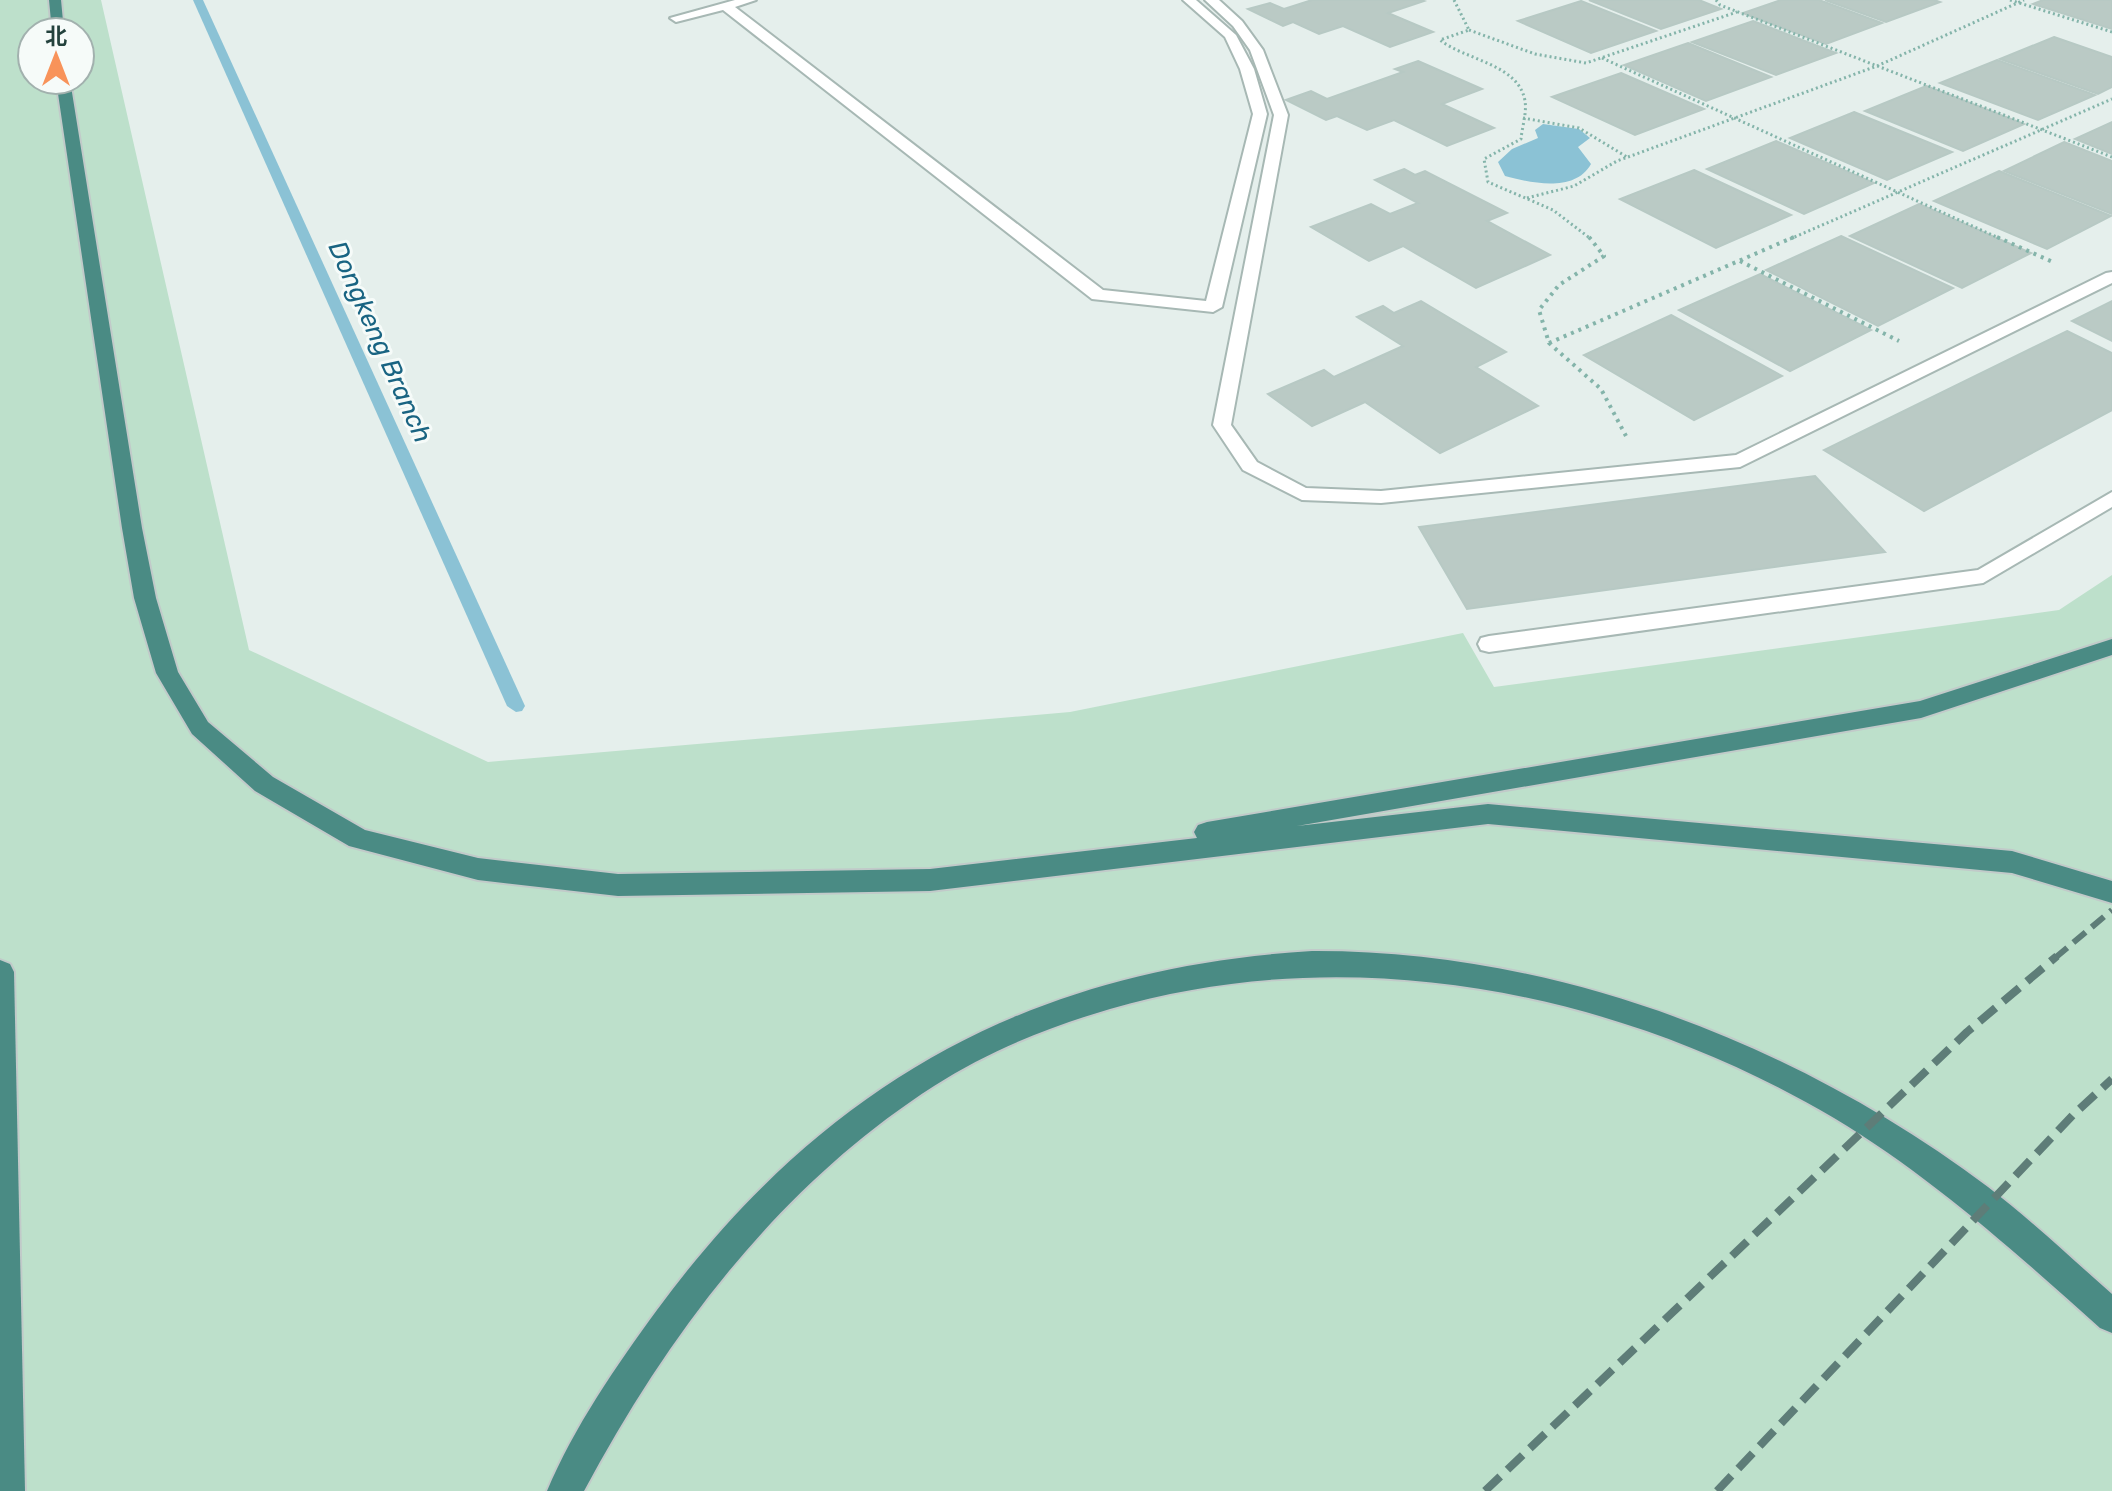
<svg xmlns="http://www.w3.org/2000/svg" width="2112" height="1491" font-family="Rubik,'Noto Sans SC',sans-serif">
<style>
.green{fill:#bde0cb;fill-rule:evenodd}
.water{fill:#8bc2d5}
.lines{fill:none;stroke-linecap:round;stroke-linejoin:round}
.stream{fill:#8bc2d5;fill-rule:evenodd}
.building{fill:#bacac5;stroke:#b7c9c4;stroke-width:2}
.minor-casing{stroke:#a7b8b4;stroke-width:4}
.trunk-casing{stroke:#c1cac9;stroke-width:4}
.path-far1{stroke:#84b4aa;stroke-width:3;stroke-dasharray:2 3;stroke-linecap:butt}
.path{stroke:#84b4aa;stroke-width:4;stroke-dasharray:3 5;stroke-linecap:butt}
.minor{fill:#fff;fill-rule:evenodd}
.trunk{fill:#4a8b84;fill-rule:evenodd}
.rail-far1{stroke:#5e7d78;stroke-width:6;stroke-dasharray:16 8;stroke-linecap:butt}
.rail{stroke:#5e7d78;stroke-width:8;stroke-dasharray:21 10;stroke-linecap:butt}
.labels{text-anchor:middle;dominant-baseline:central;stroke-width:6;stroke-linejoin:round;paint-order:stroke}
.far-water-label{font-size:26px;font-style:italic;fill:#196482;stroke:#f6fbf9}
</style>
<rect width="100%" height="100%" fill="#e5efec"/>
<path class="green" d="M0 0H101L249 650 488 762 1070 712 1463 633 1494 687 2059 610 2112 575V1491H0ZM32 32H80V80H32Z"/>
<path class="water" d="M1543 124 1579 129 1590 138 1578 147 1591 164C1575 193 1531 183 1505 176L1498 162 1512 149 1538 138 1535 130Z"/>
<g class="lines">
<polygon class="stream" points="193,0 203,0 525,706 522,711 516,712 507,706"/>
</g>
<g class="building">
<polygon points="1312,0 1421,0 1424,1 1388,13 1433,32 1390,47 1343,26 1319,34 1293,22 1283,26 1248,9 1270,3 1284,9"/>
<polygon points="1589,0 1699,0 1721,9 1661,29"/>
<polygon points="1781,0 1819,0 1882,23 1826,44 1743,13"/>
<polygon points="1825,0 1934,0 1940,2 1886,22"/>
<polygon points="2043,0 2112,0 2112,29 2033,4"/>
<polygon points="1581,1 1656,31 1591,53 1518,21"/>
<polygon points="1753,21 1836,53 1776,75 1692,42"/>
<polygon points="2054,37 2112,57 2112,87 2098,94 2000,59"/>
<polygon points="1688,43 1771,77 1706,101 1624,65"/>
<polygon points="1997,60 2095,95 2038,120 1940,83"/>
<polygon points="1418,61 1482,89 1442,104 1494,128 1447,146 1394,120 1367,130 1337,116 1326,120 1286,100 1311,91 1327,99 1403,72 1395,69"/>
<polygon points="1621,73 1704,109 1635,135 1552,97"/>
<polygon points="1926,86 2024,124 1963,151 1865,111"/>
<polygon points="1854,112 1952,152 1887,180 1790,138"/>
<polygon points="2112,122 2112,154 2075,139"/>
<polygon points="1776,141 1874,183 1804,214 1707,169"/>
<polygon points="2064,142 2112,161 2112,214 2004,171"/>
<polygon points="1404,169 1415,175 1425,171 1507,213 1487,221 1550,255 1476,288 1403,246 1369,261 1311,227 1371,204 1390,214 1418,203 1375,180"/>
<polygon points="1694,170 1791,215 1716,248 1620,199"/>
<polygon points="1999,171 2111,216 2047,249 1934,201"/>
<polygon points="1919,204 2031,253 1962,288 1850,236"/>
<polygon points="1841,236 1953,288 1878,326 1766,270"/>
<polygon points="1760,274 1871,330 1790,371 1679,310"/>
<polygon points="1421,301 1506,352 1476,367 1538,406 1440,453 1365,402 1312,426 1268,394 1324,370 1334,377 1403,346 1357,317 1383,306 1394,313"/>
<polygon points="2112,301 2112,341 2072,321"/>
<polygon points="1671,315 1782,376 1694,420 1584,355"/>
<polygon points="2067,331 2112,353 2112,410 1924,511 1824,450"/>
<polygon points="1815,476 1885,552 1467,609 1419,527"/>
</g>
<g class="lines">
<g class="minor-casing">
<g id="minor">
<polygon points="735,0 756,0 735,7 1103,290 1206,301 1253,114 1240,69 1225,37 1183,0 1196,0 1236,35 1254,69 1267,114 1222,307 1213,312 1092,299 723,10 676,22 670,18"/>
<polygon points="1205,0 1219,0 1242,21 1263,50 1288,115 1231,425 1257,462 1306,488 1381,491 1736,455 2106,273 2112,272 2112,283 1740,467 1381,503 1302,500 1243,470 1213,425 1274,115 1250,50 1233,26"/>
<polygon points="2112,492 2112,507 1983,583 1489,652 1481,650 1478,644 1481,638 1489,636 1978,570"/>
</g>
</g>
<g class="trunk-casing">
<g id="trunk">
<polygon points="49,0 61,0 64,32 52,32"/>
<polygon points="56,80 70,80 142,528 156,598 178,672 208,722 273,777 365,830 478,858 618,874 930,869 1197,838 1194,832 1198,825 1207,822 1920,701 2112,639 2112,655 1921,718 1297,826 1488,804 2012,851 2112,881 2112,903 2012,873 1488,824 930,891 618,896 478,880 349,846 255,791 192,734 156,673 134,598 122,528"/>
<path d="M1312 951C1554 950 1796 1043 1988 1187 2031 1220 2071 1258 2112 1294V1333L2100 1328C2015 1252 1932 1177 1834 1118 1619 991 1352 938 1110 1009 1048 1027 989 1051 934 1086 780 1185 669 1332 584 1491H547C574 1427 616 1366 657 1310 823 1084 1031 968 1312 951Z"/>
<polygon points="0,960 10,964 14,972 25,1491 0,1491"/>
</g>
</g>
<g class="path-far1">
<path d="M1454 0 1469 30 1440 40C1465 60 1519 64 1525 101 1527 113 1522 127 1521 139L1484 159 1488 182 1553 210 1591 239"/>
<polyline points="1716,0 1720,5 2112,157"/>
<polyline points="2010,0 2112,32"/>
<polyline points="1469,30 1535,54 1586,63 1737,12"/>
<polyline points="1602,58 2001,239"/>
<polyline points="1523,118 1579,128 1627,157"/>
<polyline points="1527,198 1574,186 1617,161 1877,66 2024,0"/>
<polyline points="1790,239 2112,99"/>
</g>
<g class="path">
<polyline points="1589,237 1604,256 1559,285 1539,310 1549,343 1601,389 1626,436"/>
<polyline points="1997,237 2055,263"/>
<polyline points="1740,261 1899,341"/>
<polyline points="1549,343 1794,237"/>
</g>
<use href="#minor" class="minor"/>
<use href="#trunk" class="trunk"/>
<polyline class="rail-far1" points="2055,958 2112,910"/>
<g class="rail">
<polyline points="1485,1491 1967,1032 2057,956"/>
<polyline points="1717,1491 2073,1115 2112,1079"/>
</g>
</g>
<g class="labels">
<g class="far-water-label">
<text transform="translate(380 342) rotate(66)">Dongkeng Branch</text>
</g>
</g>
<g transform="translate(56 56)"><circle r="38" fill="#f6fbf9" stroke="#a2b1ae" stroke-width="2"/>
<path d="M0-6L14 30L0 20L-14 30Z" fill="#f8935a"/>
<text y="-12" font-size="22" font-weight="bold" text-anchor="middle" fill="#23423d">北</text>
</g>
</svg>
